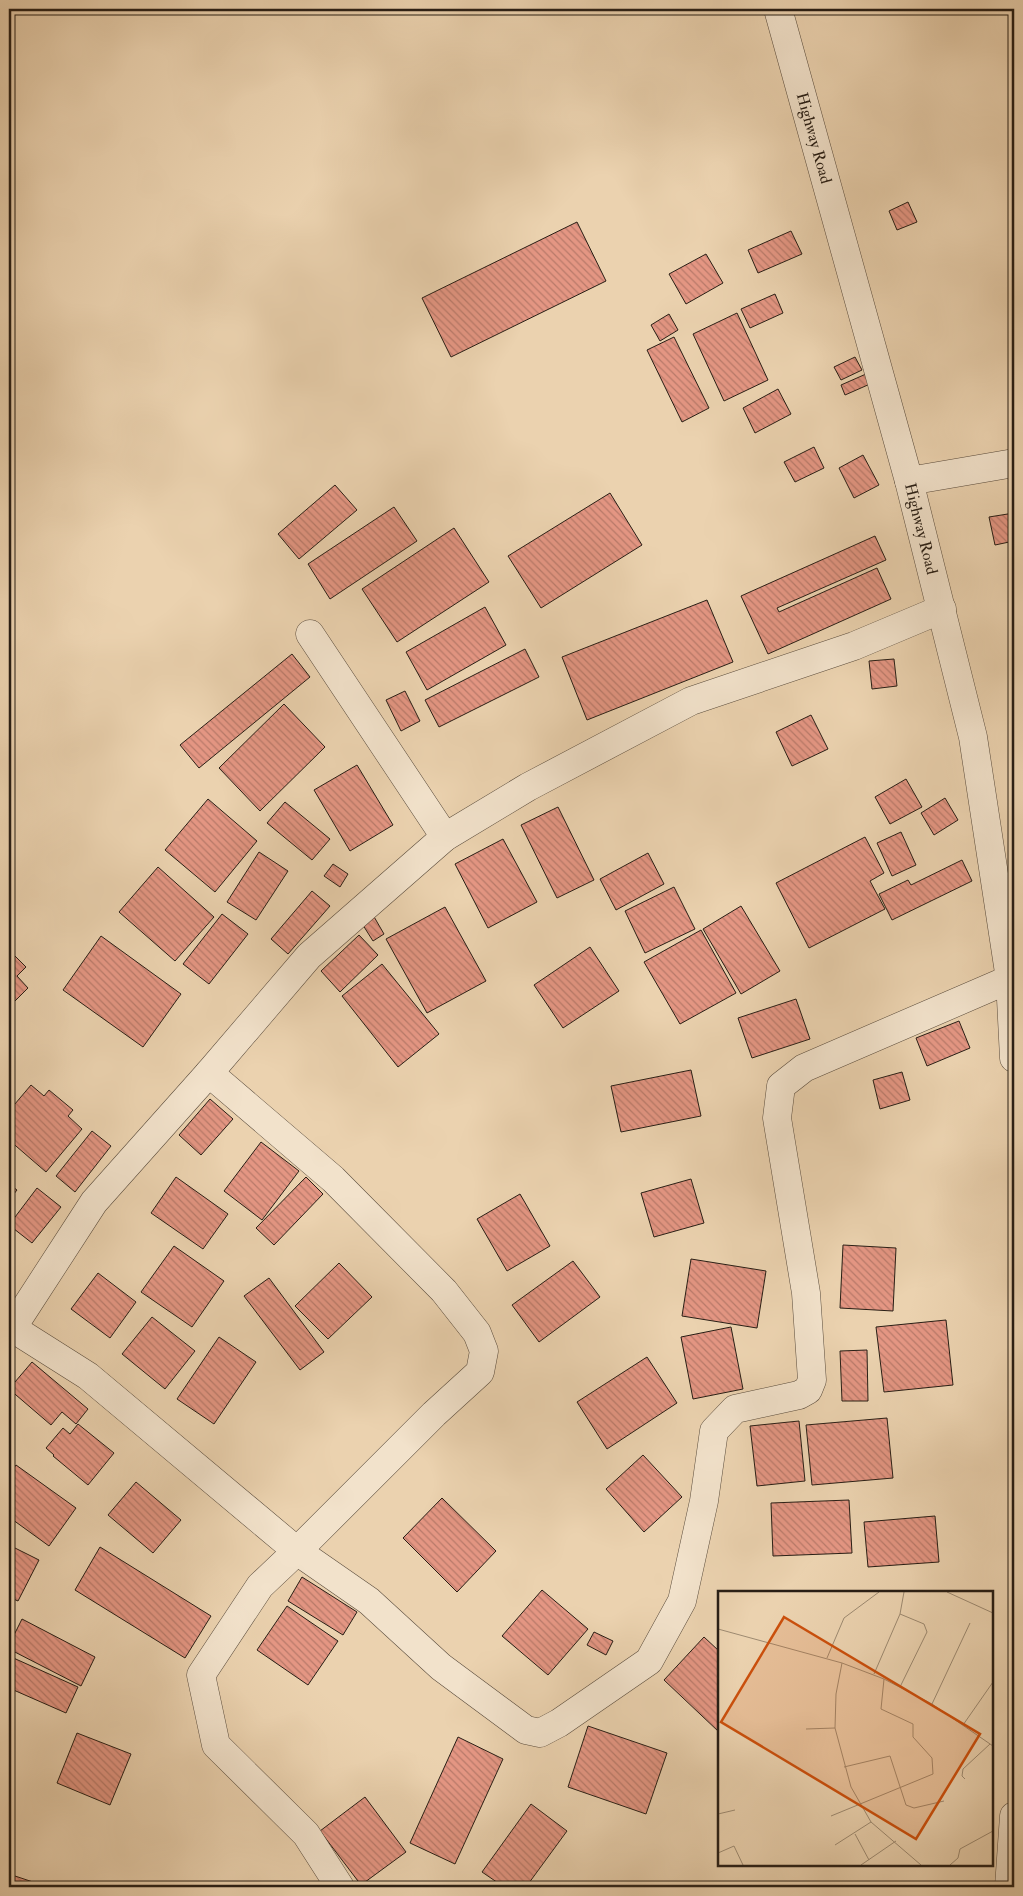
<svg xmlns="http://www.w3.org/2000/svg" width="1023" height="1896" font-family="'IM FELL Double Pica',serif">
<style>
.building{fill:url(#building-back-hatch);stroke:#281e15}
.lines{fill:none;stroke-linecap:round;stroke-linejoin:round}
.minor-casing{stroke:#594b3c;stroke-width:29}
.minor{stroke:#f2e2cb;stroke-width:28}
.labels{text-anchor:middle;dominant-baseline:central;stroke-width:4;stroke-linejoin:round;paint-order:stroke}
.street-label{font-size:16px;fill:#281e15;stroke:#f2e2cb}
.inset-road{fill:none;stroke:#9d8a71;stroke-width:1}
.view{fill:#cb500d;fill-opacity:0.15;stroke:#cb500d;stroke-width:2.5}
.inset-edge{fill:none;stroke:#281e15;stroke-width:2.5}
</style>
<defs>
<pattern id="building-back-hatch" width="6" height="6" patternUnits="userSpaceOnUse" patternTransform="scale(1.25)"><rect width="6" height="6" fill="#e49683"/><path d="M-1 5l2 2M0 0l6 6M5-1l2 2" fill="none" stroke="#b97a6a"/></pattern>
</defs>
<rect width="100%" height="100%" fill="#ebd2af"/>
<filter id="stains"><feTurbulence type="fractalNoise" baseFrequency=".004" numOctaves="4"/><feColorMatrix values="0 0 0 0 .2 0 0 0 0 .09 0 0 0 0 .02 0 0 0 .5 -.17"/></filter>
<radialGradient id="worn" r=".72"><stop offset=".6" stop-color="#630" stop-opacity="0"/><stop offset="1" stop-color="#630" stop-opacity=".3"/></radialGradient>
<g class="building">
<polygon points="908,202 917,222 897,230 889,211"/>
<polygon points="577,222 606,281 451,357 422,298"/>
<polygon points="791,231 802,254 758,273 748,250"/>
<polygon points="706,254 723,283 686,304 669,274"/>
<polygon points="775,294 783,313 750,328 741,309"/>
<polygon points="737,313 768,380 724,401 693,334"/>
<polygon points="669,314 678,330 660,341 651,325"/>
<polygon points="674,337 709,408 682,422 647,350"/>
<polygon points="855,357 862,370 841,380 834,367"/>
<polygon points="866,374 870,384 845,395 841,385"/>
<polygon points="778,389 791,414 755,433 743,408"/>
<polygon points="814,447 824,468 795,482 784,462"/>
<polygon points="863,455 879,485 854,498 839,468"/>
<polygon points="335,485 357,510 299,559 278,534"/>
<polygon points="610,493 642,545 541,608 508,556"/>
<polygon points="394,507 417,541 330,599 308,564"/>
<polygon points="1014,513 1014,541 995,545 989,517"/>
<polygon points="454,528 489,582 397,642 362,589"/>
<polygon points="875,536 886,560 777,608 779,612 877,568 891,599 768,654 741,596"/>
<polygon points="707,600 733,662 587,720 562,657"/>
<polygon points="485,607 506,645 427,690 406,652"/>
<polygon points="525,649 539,677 439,727 425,700"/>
<polygon points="292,654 310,677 199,768 180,745"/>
<polygon points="894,659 897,686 872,689 869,661"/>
<polygon points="405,691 420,721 401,731 386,700"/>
<polygon points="284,704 325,747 260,811 219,768"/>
<polygon points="811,715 828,749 792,766 776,732"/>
<polygon points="357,765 393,825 350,851 314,790"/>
<polygon points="906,779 922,807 890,824 875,797"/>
<polygon points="945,798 958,820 934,835 921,813"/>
<polygon points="208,799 257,841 215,892 165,850"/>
<polygon points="285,802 330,839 312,860 267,823"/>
<polygon points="558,807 594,880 557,898 521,825"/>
<polygon points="901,832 916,865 892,876 877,843"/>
<polygon points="865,837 884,873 870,881 885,909 809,948 776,883"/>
<polygon points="503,839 537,902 488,928 455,864"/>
<polygon points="259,852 288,871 256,920 227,902"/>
<polygon points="648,853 664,884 616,910 600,879"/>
<polygon points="962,860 972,881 892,920 879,894 908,880 911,885"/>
<polygon points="333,864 348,874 340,887 324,876"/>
<polygon points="158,867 214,917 175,961 119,912"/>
<polygon points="674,887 695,929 645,953 625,911"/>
<polygon points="312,891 330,906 288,954 271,939"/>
<polygon points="741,906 780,971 741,994 703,929"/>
<polygon points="445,907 486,981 427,1013 386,939"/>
<polygon points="222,914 248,934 209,984 183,964"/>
<polygon points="373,915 384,934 373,941 361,922"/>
<polygon points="701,930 736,993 680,1024 644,962"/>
<polygon points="359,935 378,955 340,992 321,971"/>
<polygon points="101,936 181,994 143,1047 63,990"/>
<polygon points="590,947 619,991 563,1028 534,985"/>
<polygon points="9,950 26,967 17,976 28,988 12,1004 9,1001"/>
<polygon points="382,964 439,1034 398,1067 342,996"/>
<polygon points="796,999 810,1039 752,1058 738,1018"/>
<polygon points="959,1021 970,1048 927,1066 916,1038"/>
<polygon points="691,1070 701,1116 621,1132 611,1086"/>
<polygon points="902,1072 910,1100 880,1109 873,1080"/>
<polygon points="31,1085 44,1096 49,1090 73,1110 68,1116 82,1129 46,1172 9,1140 9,1111"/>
<polygon points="210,1099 233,1119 201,1155 179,1135"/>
<polygon points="92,1131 111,1146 75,1192 56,1176"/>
<polygon points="261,1142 299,1171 262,1220 224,1191"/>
<polygon points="176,1177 228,1214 203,1249 151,1213"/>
<polygon points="306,1177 323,1194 274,1245 256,1228"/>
<polygon points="691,1179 704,1223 654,1237 641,1193"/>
<polygon points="9,1184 17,1190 9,1200"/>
<polygon points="37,1188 61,1207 32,1243 9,1225"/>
<polygon points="520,1194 550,1246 507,1271 477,1219"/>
<polygon points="843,1245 896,1248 893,1311 840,1308"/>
<polygon points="174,1246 224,1281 192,1327 141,1292"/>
<polygon points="691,1259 766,1271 757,1328 682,1316"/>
<polygon points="573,1261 600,1297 539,1342 512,1305"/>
<polygon points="339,1263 372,1297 328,1339 295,1306"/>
<polygon points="98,1273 136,1302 110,1338 71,1309"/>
<polygon points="269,1278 324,1352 300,1370 244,1296"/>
<polygon points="152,1317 195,1351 165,1389 122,1354"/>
<polygon points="946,1320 953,1385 884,1392 876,1327"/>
<polygon points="731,1327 743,1389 693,1399 681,1337"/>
<polygon points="219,1337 256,1362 214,1424 177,1399"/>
<polygon points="867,1350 868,1401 842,1401 840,1351"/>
<polygon points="647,1357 677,1403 607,1449 577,1402"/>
<polygon points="32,1362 88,1409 76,1424 62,1412 51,1425 9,1389"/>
<polygon points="887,1418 893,1478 812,1485 806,1425"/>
<polygon points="799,1421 805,1481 757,1486 750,1426"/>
<polygon points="78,1424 114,1453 88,1485 53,1456 54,1455 46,1448 63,1428 70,1434"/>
<polygon points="643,1455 682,1497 644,1532 606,1489"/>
<polygon points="16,1465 76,1508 49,1546 9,1517 9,1475"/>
<polygon points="136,1482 181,1520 153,1553 108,1515"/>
<polygon points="442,1498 496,1551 457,1592 403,1538"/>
<polygon points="849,1500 852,1553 773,1556 771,1503"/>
<polygon points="935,1516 939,1562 868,1567 864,1522"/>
<polygon points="9,1545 39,1560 18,1601 9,1597"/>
<polygon points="100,1547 211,1616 185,1658 75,1590"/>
<polygon points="302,1577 357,1612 343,1635 288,1601"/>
<polygon points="542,1590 588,1629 548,1675 502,1636"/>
<polygon points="287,1606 338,1641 308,1685 257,1650"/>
<polygon points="22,1619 95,1657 81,1686 9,1649 9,1645"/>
<polygon points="594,1632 613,1641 606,1655 587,1645"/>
<polygon points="704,1637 719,1651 719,1732 664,1680"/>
<polygon points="9,1656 78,1687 66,1713 9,1688"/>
<polygon points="588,1726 667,1753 646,1814 568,1787"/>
<polygon points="77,1733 131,1754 110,1805 57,1783"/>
<polygon points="458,1737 503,1759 455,1864 410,1843"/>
<polygon points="365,1797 406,1852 361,1885 320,1831"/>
<polygon points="531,1804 567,1831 526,1887 504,1887 482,1872"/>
<polygon points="9,1874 45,1886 45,1887 9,1887"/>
</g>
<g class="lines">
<g class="minor-casing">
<g id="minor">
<path id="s1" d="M778 9 909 481 973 737 1010 979 1014 1058"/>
<polyline points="909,481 1014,463"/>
<polyline points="310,634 445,837"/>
<polyline points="209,1073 333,1179 444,1291 477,1333 484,1351 480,1372 434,1414 297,1551 260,1586 201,1675 216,1745 306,1834 340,1887"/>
<polyline points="9,1326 88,1376 297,1551 369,1601 441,1667 526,1730 540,1733 559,1723 649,1661 682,1601 704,1501 714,1431 735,1409 799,1395 808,1390 812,1380 806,1293 777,1118 781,1086 804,1068 1010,979"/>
<polyline points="9,1333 94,1202 209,1073 309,956 445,837 528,787 691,701 854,646 942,609"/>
<polyline points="1009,1887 1014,1816"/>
</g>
</g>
<use href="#minor" class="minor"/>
</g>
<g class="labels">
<g class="street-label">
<text stroke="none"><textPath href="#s1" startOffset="134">Highway Road</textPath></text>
<text stroke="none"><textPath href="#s1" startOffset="539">Highway Road</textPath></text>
</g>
</g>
<g transform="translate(718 1591)">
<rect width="275" height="275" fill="#ebd2af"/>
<path class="inset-road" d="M229 1 275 22M0 38 124 72 166 88 214 113 275 155M109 67 126 27 161 1M124 72 118 103 117 137 133 196 153 231 203 274M156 83 182 23 186 1M182 96 209 41 206 33 182 23M214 113 252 32M245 134 275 91M88 138 117 137M126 176 172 165 188 214 196 217 226 210M247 188 244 185 245 178 272 153M0 223 17 219M113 225 215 183 214 167 195 146V133L163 118 166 88M137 243 151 269M117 254 153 231M0 262 16 255 25 274M143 274 178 250M232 274 240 267 242 258 275 240"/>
<path class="view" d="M66 26 262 143 198 248 3 131Z"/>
<rect width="275" height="275" class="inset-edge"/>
</g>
<rect width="1023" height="1896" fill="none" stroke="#ebd2af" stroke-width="30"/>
<rect x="10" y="10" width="1003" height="1876" fill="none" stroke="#281e15" stroke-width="2.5"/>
<rect x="15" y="15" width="993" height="1866" fill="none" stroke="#281e15"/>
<rect width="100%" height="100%" filter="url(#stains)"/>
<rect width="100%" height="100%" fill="url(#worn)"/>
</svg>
